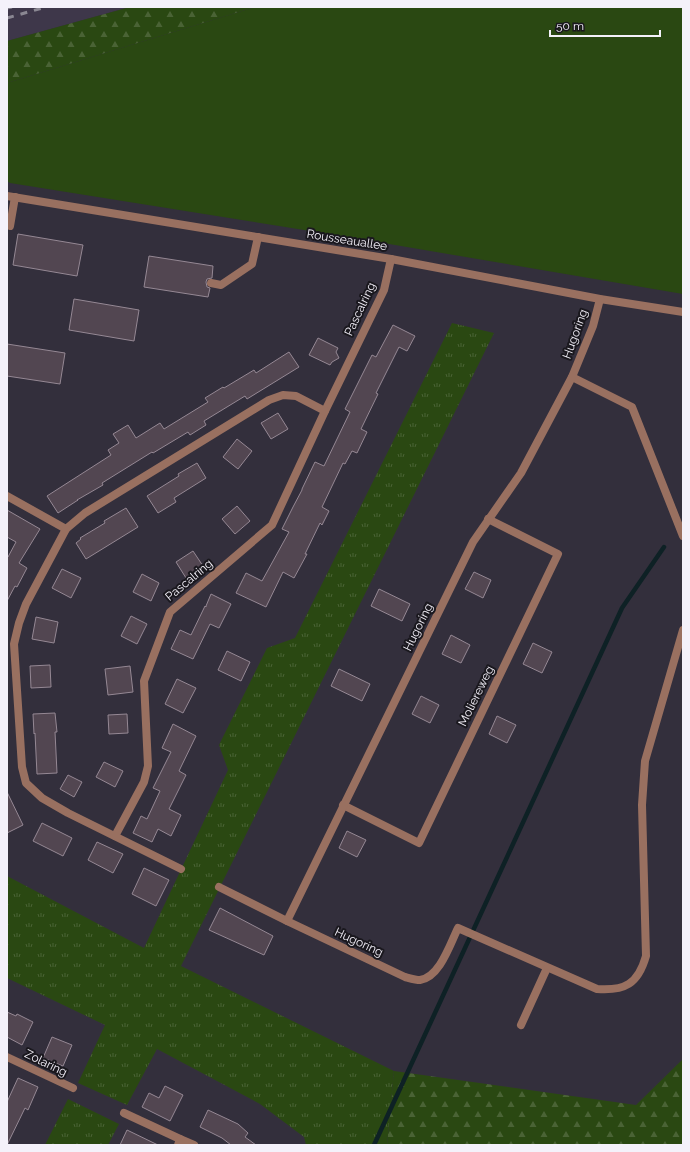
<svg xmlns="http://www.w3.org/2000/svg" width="690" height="1152" font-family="Raleway,sans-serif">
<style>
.built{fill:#3e374a}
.grass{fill:#2a4812}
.forest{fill:url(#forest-firs)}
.park{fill:url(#park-tufts)}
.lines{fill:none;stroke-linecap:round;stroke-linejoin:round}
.stream{stroke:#0e2125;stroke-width:4.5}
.building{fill:#524651;stroke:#958894}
.lane{stroke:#997060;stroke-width:8}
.street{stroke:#997060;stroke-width:8}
.rail{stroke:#8a8792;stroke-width:3;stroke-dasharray:7 7;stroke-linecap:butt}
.labels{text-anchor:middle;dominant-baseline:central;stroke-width:4;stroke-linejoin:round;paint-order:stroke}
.street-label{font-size:12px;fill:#f4f1fa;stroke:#1a181e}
</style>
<defs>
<pattern id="forest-firs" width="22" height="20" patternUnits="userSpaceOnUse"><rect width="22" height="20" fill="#2a4812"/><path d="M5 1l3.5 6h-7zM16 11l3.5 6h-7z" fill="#4a6335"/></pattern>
<pattern id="park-tufts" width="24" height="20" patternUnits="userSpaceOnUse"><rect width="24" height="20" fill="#2a4812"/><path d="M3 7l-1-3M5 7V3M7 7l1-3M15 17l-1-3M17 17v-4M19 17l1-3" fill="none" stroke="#4a6335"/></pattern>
</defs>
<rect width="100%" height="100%" fill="#332f3c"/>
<polygon class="built" points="7,7 130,7 7,41"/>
<polygon class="grass" points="255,7 683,7 683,294 354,238 10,183 7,181 7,83"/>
<g class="forest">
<polygon points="130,7 255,7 7,83 7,41"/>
<polygon points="683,1059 683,1145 387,1145 394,1071 636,1105"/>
</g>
<g class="park">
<polygon points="452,323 494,333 181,966 394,1071 387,1145 306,1145 304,1137 260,1104 157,1049 127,1105 78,1083 105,1025 7,978 7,876 144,948 228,770 219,745 267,648 295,638"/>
<polygon points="68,1099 119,1124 108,1145 45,1145"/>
</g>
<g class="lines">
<polyline class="stream" points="374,1145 622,608 664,547"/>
</g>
<g class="building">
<polygon points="18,234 83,245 77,276 13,265"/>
<polygon points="149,256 213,266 212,278 207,279 206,282 207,287 210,288 208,297 144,287"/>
<polygon points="74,299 139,310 134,341 69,330"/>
<polygon points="393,325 415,336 407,351 399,347 376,393 378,394 361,429 367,432 357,453 352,451 345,464 343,463 322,507 329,511 322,525 320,523 305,554 307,554 294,578 283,572 266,607 236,593 246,573 262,581 289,532 282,529 293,507 302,490 302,489 315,462 324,466 350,412 345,409 372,355 376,357"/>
<polygon points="318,338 338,348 336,352 339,358 332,362 330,365 309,355"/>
<polygon points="7,344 65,353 60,384 7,376"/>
<polygon points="289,352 299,367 247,399 245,396 204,421 206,425 190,435 188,432 153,453 152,452 102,483 103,485 77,500 78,500 58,513 47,496 111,455 108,450 119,443 113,434 128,425 136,438 160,423 164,429 208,402 205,398 223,387 224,388 254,370 256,373"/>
<polygon points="278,413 288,429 271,439 261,423"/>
<polygon points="237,439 252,451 238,469 223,457"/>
<polygon points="197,463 206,478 174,498 176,502 158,513 147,496 179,476 178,474"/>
<polygon points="237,506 250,521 235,534 222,519"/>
<polygon points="126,508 138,527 86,559 76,543 81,539 80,538 105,523 104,521"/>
<polygon points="7,510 40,529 19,563 27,568 17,587 15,586 7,601 7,556 8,557 16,542 7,537"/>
<polygon points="193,551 203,566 186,578 176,562"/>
<polygon points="62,569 81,578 71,598 52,588"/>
<polygon points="474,572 491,580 483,598 465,589"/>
<polygon points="142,574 159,583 151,601 133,592"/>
<polygon points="379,589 410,604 402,621 371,606"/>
<polygon points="211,594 231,604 219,628 210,624 193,659 171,649 180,630 191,635 205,606 206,607 206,606"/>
<polygon points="131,616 147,624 137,644 121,636"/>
<polygon points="36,617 58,622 54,643 32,639"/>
<polygon points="451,635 470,645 461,663 442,654"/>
<polygon points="533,643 552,652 542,673 523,664"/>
<polygon points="227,651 250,662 241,681 218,670"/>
<polygon points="50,665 51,687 31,688 30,666"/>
<polygon points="130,666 133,692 108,695 105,669"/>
<polygon points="339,669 370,684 362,701 331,686"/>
<polygon points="177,679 196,688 183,713 165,704"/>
<polygon points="421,696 439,705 430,723 412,714"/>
<polygon points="55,713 57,732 55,732 57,773 37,774 35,733 34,734 33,714"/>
<polygon points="127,714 128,733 109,734 108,715"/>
<polygon points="497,716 516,725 507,743 489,734"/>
<polygon points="173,724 196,736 179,771 186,775 169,809 181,815 171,836 158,829 152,842 133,833 141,816 147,819 160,791 153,788 171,752 162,748"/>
<polygon points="104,762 123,771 115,787 96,777"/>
<polygon points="68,775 82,782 74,797 60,789"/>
<polygon points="7,792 23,825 7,833"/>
<polygon points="42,823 72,838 63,856 33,841"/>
<polygon points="347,831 366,840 357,857 339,848"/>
<polygon points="97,842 123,854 113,873 88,860"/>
<polygon points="144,868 169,880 156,906 132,894"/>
<polygon points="220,908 273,936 264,955 209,930"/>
<polygon points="7,1012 16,1016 17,1014 33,1022 22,1045 7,1037"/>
<polygon points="52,1037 72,1045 63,1066 43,1058"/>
<polygon points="18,1078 38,1087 28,1110 25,1108 7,1145 7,1102"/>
<polygon points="165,1086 183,1095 170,1121 142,1107 149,1093 159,1098"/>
<polygon points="208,1110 238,1124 248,1133 245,1137 256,1145 231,1145 222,1138 200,1127"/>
<polygon points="127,1130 158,1145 120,1145"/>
</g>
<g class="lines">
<g class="lane">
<polyline points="10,226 15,197"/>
<polyline points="211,283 221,285 252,264 258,237"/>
</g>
<g class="street">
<polyline points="7,196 391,259 600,299 683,312"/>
<polyline points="572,377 632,407 683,536"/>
<polyline points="7,496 66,529"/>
<polyline points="343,805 419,843 558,554 488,519"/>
<polyline points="115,836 144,782 148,766 144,681 170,612 272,525 325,411 384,290 391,259"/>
<polyline points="181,869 68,813 42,798 26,783 22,767 14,644 19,623 26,604 66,529 85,513 269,400 283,395 296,396 325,411"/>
<path d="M219 887 287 921 405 977C409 978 416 980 420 980 440 977 450 944 458 928L597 989C625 991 638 984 646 956L642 805 645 761 683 630"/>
<polyline points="287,921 473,542 521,473 572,377 593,326 600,299"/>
<polyline points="521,1025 547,968"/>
<polyline points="7,1057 73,1088"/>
<polyline points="124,1113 180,1139"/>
<polyline points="178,1145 180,1139 194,1145"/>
</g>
<g class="rail">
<polyline points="7,8 12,7"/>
<polyline points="7,18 46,7"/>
</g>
</g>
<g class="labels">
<g class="street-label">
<text transform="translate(347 240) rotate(9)">Rousseauallee</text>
<text transform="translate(360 309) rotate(-65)">Pascalring</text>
<text transform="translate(575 334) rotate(-70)">Hugoring</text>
<text transform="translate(189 580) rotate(-40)">Pascalring</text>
<text transform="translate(418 627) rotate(-64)">Hugoring</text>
<text transform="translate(476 696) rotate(-64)">Moliereweg</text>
<text transform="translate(359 942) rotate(25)">Hugoring</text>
<text transform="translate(46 1063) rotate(26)">Zolaring</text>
</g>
</g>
<rect width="690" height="1152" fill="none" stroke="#f4f1fa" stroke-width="16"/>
<path d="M550 30v6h110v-6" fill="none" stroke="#f4f1fa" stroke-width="2"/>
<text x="556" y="30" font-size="12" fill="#f4f1fa" stroke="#1a181e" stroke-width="3" paint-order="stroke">50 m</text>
</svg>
